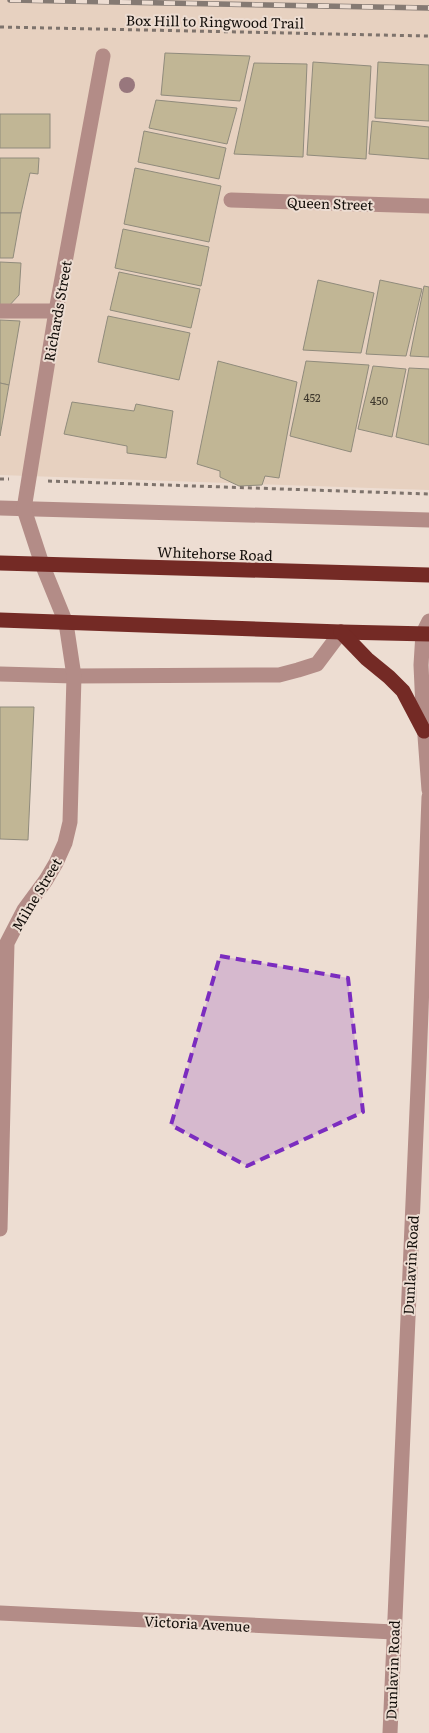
<svg xmlns="http://www.w3.org/2000/svg" width="429" height="1733" font-family="Literata,serif">
<style>
.built{fill:#e7d1c0}
.building{fill:#c1b695;stroke:#908b7c}
.lines{fill:none;stroke-linecap:round;stroke-linejoin:round}
.path{stroke:#7e736c;stroke-width:3;stroke-dasharray:4 4;stroke-linecap:butt}
.lane{stroke:#b38c87;stroke-width:15}
.street{stroke:#b38c87;stroke-width:15}
.highway{stroke:#742a25;stroke-width:15}
.rail-casing{stroke:#857a73;stroke-width:5.5}
.rail{stroke:#edddd2;stroke-width:4;stroke-dasharray:11;stroke-linecap:butt}
.tree{fill:#98777d}
.marked{fill:#7b2cbf;fill-opacity:0.2;stroke:#7b2cbf;stroke-width:4;stroke-dasharray:10 6;stroke-linejoin:round}
.labels{text-anchor:middle;dominant-baseline:central;stroke-width:4;stroke-linejoin:round;paint-order:stroke}
.number-label{font-size:11px;fill:#3e382d}
.street-label{font-size:14px;fill:#130e0a;stroke:#edddd2}
</style>
<rect width="100%" height="100%" fill="#edddd2"/>
<polygon class="built" points="0,0 429,0 429,490 0,475"/>
<g class="building">
<polygon points="165,53 250,56 240,101 161,95"/>
<polygon points="313,62 371,66 366,159 307,155"/>
<polygon points="378,62 429,65 429,121 375,118"/>
<polygon points="254,63 307,64 303,157 234,154"/>
<polygon points="156,100 237,108 227,144 149,128"/>
<rect x="0" y="114" width="50" height="34"/>
<polygon points="372,121 429,127 429,159 369,154"/>
<polygon points="144,131 226,148 219,179 138,162"/>
<polygon points="0,158 39,158 38,174 30,173 21,213 0,213"/>
<polygon points="135,168 221,186 209,242 124,224"/>
<polygon points="0,213 21,213 13,258 0,258"/>
<polygon points="123,229 209,247 201,286 115,268"/>
<polygon points="0,262 21,263 19,295 7,308 0,308"/>
<polygon points="119,272 200,289 191,328 110,310"/>
<polygon points="318,280 374,293 361,353 303,350"/>
<polygon points="380,280 422,289 406,356 366,354"/>
<polygon points="424,286 429,287 429,357 410,356"/>
<polygon points="108,316 190,333 179,380 98,362"/>
<polygon points="0,320 20,321 9,385 0,383"/>
<polygon points="218,361 297,382 279,478 265,476 262,485 239,486 220,477 220,471 197,464"/>
<polygon points="306,361 369,365 351,452 290,436"/>
<polygon points="373,366 406,369 392,437 358,429"/>
<polygon points="409,368 429,369 429,445 396,437"/>
<polygon points="0,383 9,385 0,436"/>
<polygon points="72,402 134,411 136,404 173,411 166,458 127,453 127,446 64,434"/>
<polygon points="0,707 34,707 28,840 0,839"/>
</g>
<g class="lines">
<g class="path">
<polyline points="0,27 429,36"/>
<polyline points="0,479 9,479"/>
<polyline points="48,481 429,494"/>
</g>
<polyline class="lane" points="0,311 56,311"/>
<g class="street">
<polyline points="231,200 429,206"/>
<polyline points="0,508 429,520"/>
<polyline points="429,621 423,633 421,665 423,709 429,790"/>
<polyline points="0,674 74,676 279,675 298,670 317,664 341,632"/>
<polyline points="0,1229 7,943 24,910 46,880 56,863 65,843 70,822 74,676 66,623 42,564 24,509 56,311 103,56"/>
<polyline points="0,1613 394,1632"/>
<polyline points="390,1733 419,1064 429,797"/>
</g>
<g class="highway">
<polyline points="0,563 429,575"/>
<polyline points="0,620 341,632 429,634"/>
<polyline points="341,632 367,659 389,677 403,691 424,731"/>
</g>
<g class="rail-casing">
<polyline id="rail" points="10,0 429,8"/>
</g>
<use href="#rail" class="rail"/>
</g>
<circle class="tree" cx="127" cy="85" r="8"/>
<path class="marked" d="M220 956 348 978 363 1112 247 1166 171 1125Z"/>
<g class="labels">
<g class="number-label">
<text x="312" y="397">452</text>
<text x="379" y="400">450</text>
</g>
<g class="street-label">
<text transform="translate(215 21) rotate(1)">Box Hill to Ringwood Trail</text>
<text transform="translate(330 203) rotate(2)">Queen Street</text>
<text transform="translate(57 311) rotate(-80)">Richards Street</text>
<text transform="translate(215 553) rotate(2)">Whitehorse Road</text>
<text transform="translate(36 894) rotate(-59)">Milne Street</text>
<text transform="translate(410 1265) rotate(-87)">Dunlavin Road</text>
<text transform="translate(197 1623) rotate(3)">Victoria Avenue</text>
<text transform="translate(392 1670) rotate(-88)">Dunlavin Road</text>
</g>
</g>
</svg>
